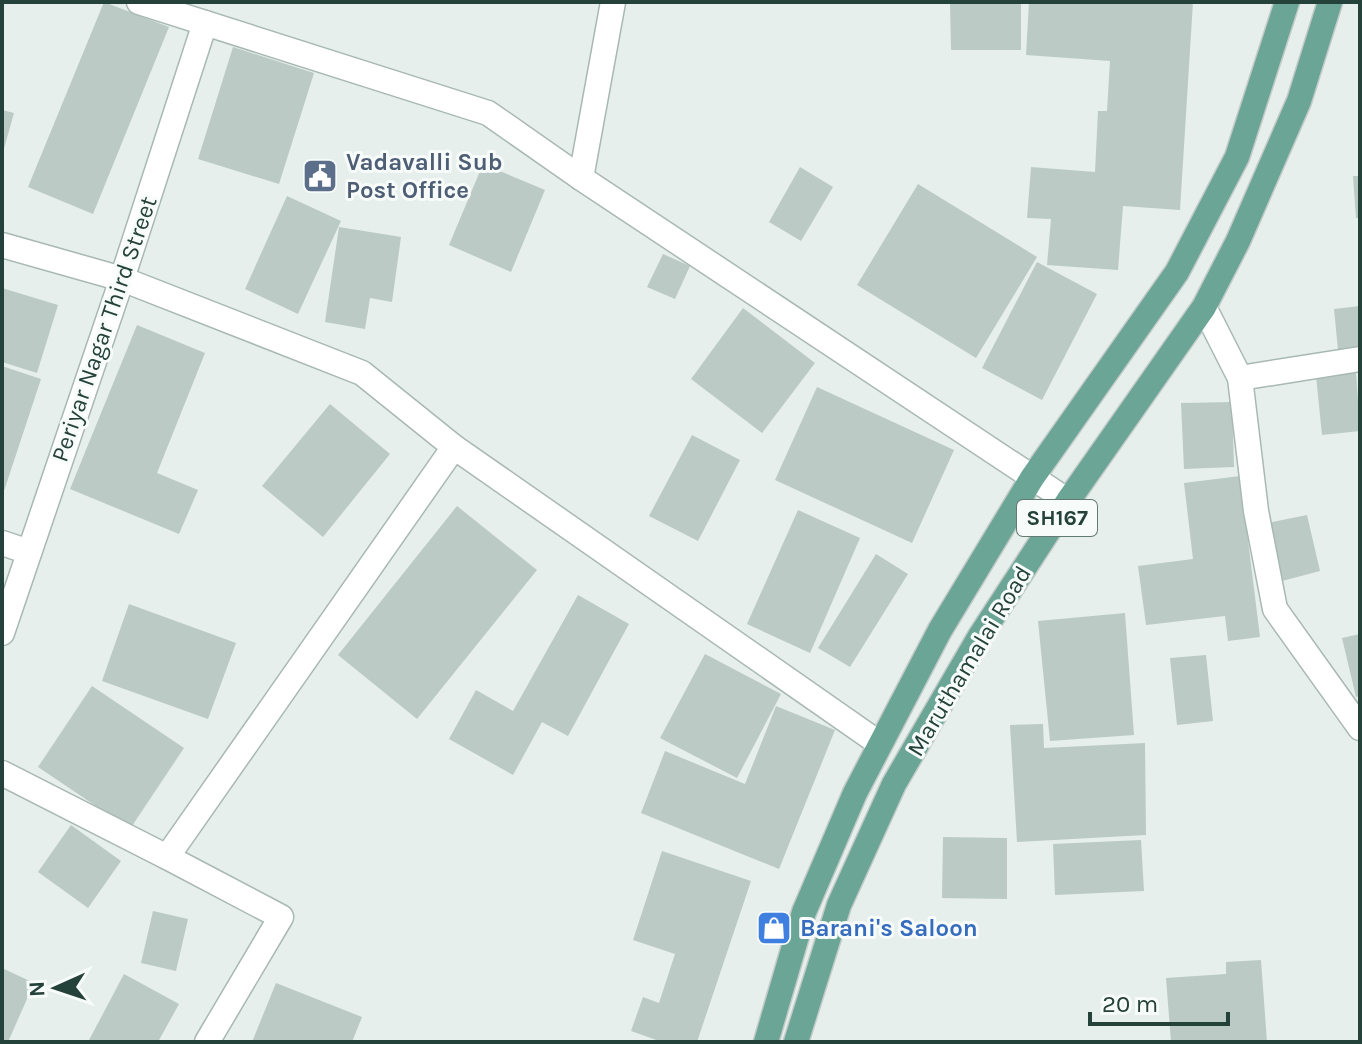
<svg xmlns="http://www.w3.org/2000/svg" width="1362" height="1044" font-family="Karla,sans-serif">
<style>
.building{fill:#bbcac4}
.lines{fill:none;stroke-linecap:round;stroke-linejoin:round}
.minor-casing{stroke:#a8b8b2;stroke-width:27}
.major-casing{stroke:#c2cac8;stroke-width:27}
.minor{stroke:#fff;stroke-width:24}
.major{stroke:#6aa596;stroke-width:24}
.labels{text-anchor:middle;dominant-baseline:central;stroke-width:6;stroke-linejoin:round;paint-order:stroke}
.shield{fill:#f7fbf9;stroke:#637a73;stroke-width:2}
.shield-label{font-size:22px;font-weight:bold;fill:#24423a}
.service-label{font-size:24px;font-weight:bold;fill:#4e5e75;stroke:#f7fbf9;text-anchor:start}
.street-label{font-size:24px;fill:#24423a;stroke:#f7fbf9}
.shop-label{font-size:24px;font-weight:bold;fill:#366cbe;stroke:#f7fbf9;text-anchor:start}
</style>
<rect width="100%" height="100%" fill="#e6efeb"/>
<g class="building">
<polygon points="104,2 169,27 93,214 28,187"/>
<polygon points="950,2 1021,2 1021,50 951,50"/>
<polygon points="1029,2 1193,2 1180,210 1123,206 1118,270 1047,265 1051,219 1027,218 1031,167 1095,172 1098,111 1107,111 1110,61 1026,55"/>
<polygon points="233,47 314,73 279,184 198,159"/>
<polygon points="2,110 14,113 3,152 2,152"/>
<polygon points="483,164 545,190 511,272 449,245"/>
<polygon points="800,167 833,187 801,241 769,222"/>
<polygon points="1353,176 1360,176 1360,218 1356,218"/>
<polygon points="918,184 1037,257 976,358 857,285"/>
<polygon points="287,196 341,221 298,314 245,289"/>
<polygon points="339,227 401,237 392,302 370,298 365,329 325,322"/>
<polygon points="663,254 690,266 675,299 647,287"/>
<polygon points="1037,262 1097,294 1042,400 982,368"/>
<polygon points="2,288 58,305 37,373 2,362"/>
<polygon points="1360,306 1360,347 1338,350 1334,309"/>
<polygon points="743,308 815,363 762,433 691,379"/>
<polygon points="137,325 205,353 157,473 198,490 179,534 70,489"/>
<polygon points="2,366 41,379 3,494 2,494"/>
<polygon points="1356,372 1360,431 1322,435 1316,376"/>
<polygon points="817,387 954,450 912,543 775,480"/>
<polygon points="1232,402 1234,467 1184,469 1181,403"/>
<polygon points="330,404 390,454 323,537 262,486"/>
<polygon points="692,435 740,460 698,541 649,516"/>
<polygon points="1240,476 1260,637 1228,641 1225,616 1146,625 1138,566 1193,559 1184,483"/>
<polygon points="457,506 537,570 417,719 338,655"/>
<polygon points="798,510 860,538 810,653 747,624"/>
<polygon points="1307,515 1320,571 1282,581 1268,523"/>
<polygon points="876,554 908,574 850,667 818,648"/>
<polygon points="578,595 629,624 568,736 542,722 513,775 449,739 476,690 513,711"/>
<polygon points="129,604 236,643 208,719 102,681"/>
<polygon points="1125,613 1134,735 1050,741 1038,621"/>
<polygon points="1360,634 1360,696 1356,697 1342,638"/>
<polygon points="705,654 781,694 737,778 660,738"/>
<polygon points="1206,655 1213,721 1177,725 1170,658"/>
<polygon points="92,686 184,748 130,829 38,767"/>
<polygon points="776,706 835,730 779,869 641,813 665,751 745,784"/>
<polygon points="1043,724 1044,748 1145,743 1146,835 1017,842 1010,725"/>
<polygon points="71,825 121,861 88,908 38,872"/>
<polygon points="943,837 1007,838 1007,899 942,898"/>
<polygon points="1141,840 1144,891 1055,895 1053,844"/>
<polygon points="662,851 751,881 697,1042 662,1042 631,1031 643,997 659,1003 675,954 633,940"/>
<polygon points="153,911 188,919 176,971 141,963"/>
<polygon points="1261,960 1267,1042 1171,1042 1166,978 1226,974 1226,962"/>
<polygon points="2,968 34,983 8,1042 2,1042"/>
<polygon points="124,974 179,1004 158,1042 88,1042"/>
<polygon points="276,983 362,1017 352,1042 252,1042"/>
</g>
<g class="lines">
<g class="minor-casing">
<g id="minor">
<polyline points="139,2 488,113 581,178 1068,501"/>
<polyline points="581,178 613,2"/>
<polyline points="2,245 122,279 362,373 454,447 167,857 2,773"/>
<polyline points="1204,307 1240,378 1360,359"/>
<polyline points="1240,378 1256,511 1275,609 1360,728"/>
<polyline points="454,447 880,744"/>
<polyline points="2,543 29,552"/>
<polyline points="2,633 122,279 205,23"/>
<polyline points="167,857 281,917 207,1042"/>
</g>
</g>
<g class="major-casing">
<g id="major">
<polyline points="766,1042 804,912 855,793 940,630 1032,478 1177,272 1237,157 1287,2"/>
<polyline points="796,1042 839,905 894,784 980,636 1068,501 1204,307 1238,241 1299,101 1330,2"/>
</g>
</g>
<use href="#minor" class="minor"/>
<use href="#major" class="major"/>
</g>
<defs>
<g id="civic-square" transform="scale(1.8)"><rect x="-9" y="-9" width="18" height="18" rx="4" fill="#5c6f8a" stroke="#f7fbf9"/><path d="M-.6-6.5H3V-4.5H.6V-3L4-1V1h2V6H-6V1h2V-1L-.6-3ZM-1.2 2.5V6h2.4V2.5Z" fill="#fff"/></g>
<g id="shop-square" transform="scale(1.8)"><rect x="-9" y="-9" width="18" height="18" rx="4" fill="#3f7fe0" stroke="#f7fbf9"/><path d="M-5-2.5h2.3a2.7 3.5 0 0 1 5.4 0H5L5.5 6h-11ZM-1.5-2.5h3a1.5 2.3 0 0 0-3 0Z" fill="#fff"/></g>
</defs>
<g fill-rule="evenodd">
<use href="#civic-square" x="320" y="176"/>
<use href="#shop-square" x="774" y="928"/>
</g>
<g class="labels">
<rect class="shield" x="1017" y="500" width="80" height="36" rx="6"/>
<g class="shield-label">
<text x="1057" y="518">SH167</text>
</g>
<g class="service-label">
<text x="346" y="162">Vadavalli Sub<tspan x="346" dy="28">Post Office</tspan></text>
</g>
<g class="street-label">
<text transform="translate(104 329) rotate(-71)">Periyar Nagar Third Street</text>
<text transform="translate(969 661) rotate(-59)">Maruthamalai Road</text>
</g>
<g class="shop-label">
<text x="800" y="928">Barani's Saloon</text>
</g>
</g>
<rect width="1362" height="1044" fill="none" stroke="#24423a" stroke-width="8"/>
<g transform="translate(56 988) rotate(267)" stroke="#f7fbf9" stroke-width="6" paint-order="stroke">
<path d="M0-6L14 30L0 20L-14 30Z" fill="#24423a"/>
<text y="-12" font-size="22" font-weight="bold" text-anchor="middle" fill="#24423a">N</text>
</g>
<path d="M1090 1012v12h138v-12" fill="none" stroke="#24423a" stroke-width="4"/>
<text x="1102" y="1012" font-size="24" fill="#24423a" stroke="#f7fbf9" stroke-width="6" paint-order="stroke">20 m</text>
</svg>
